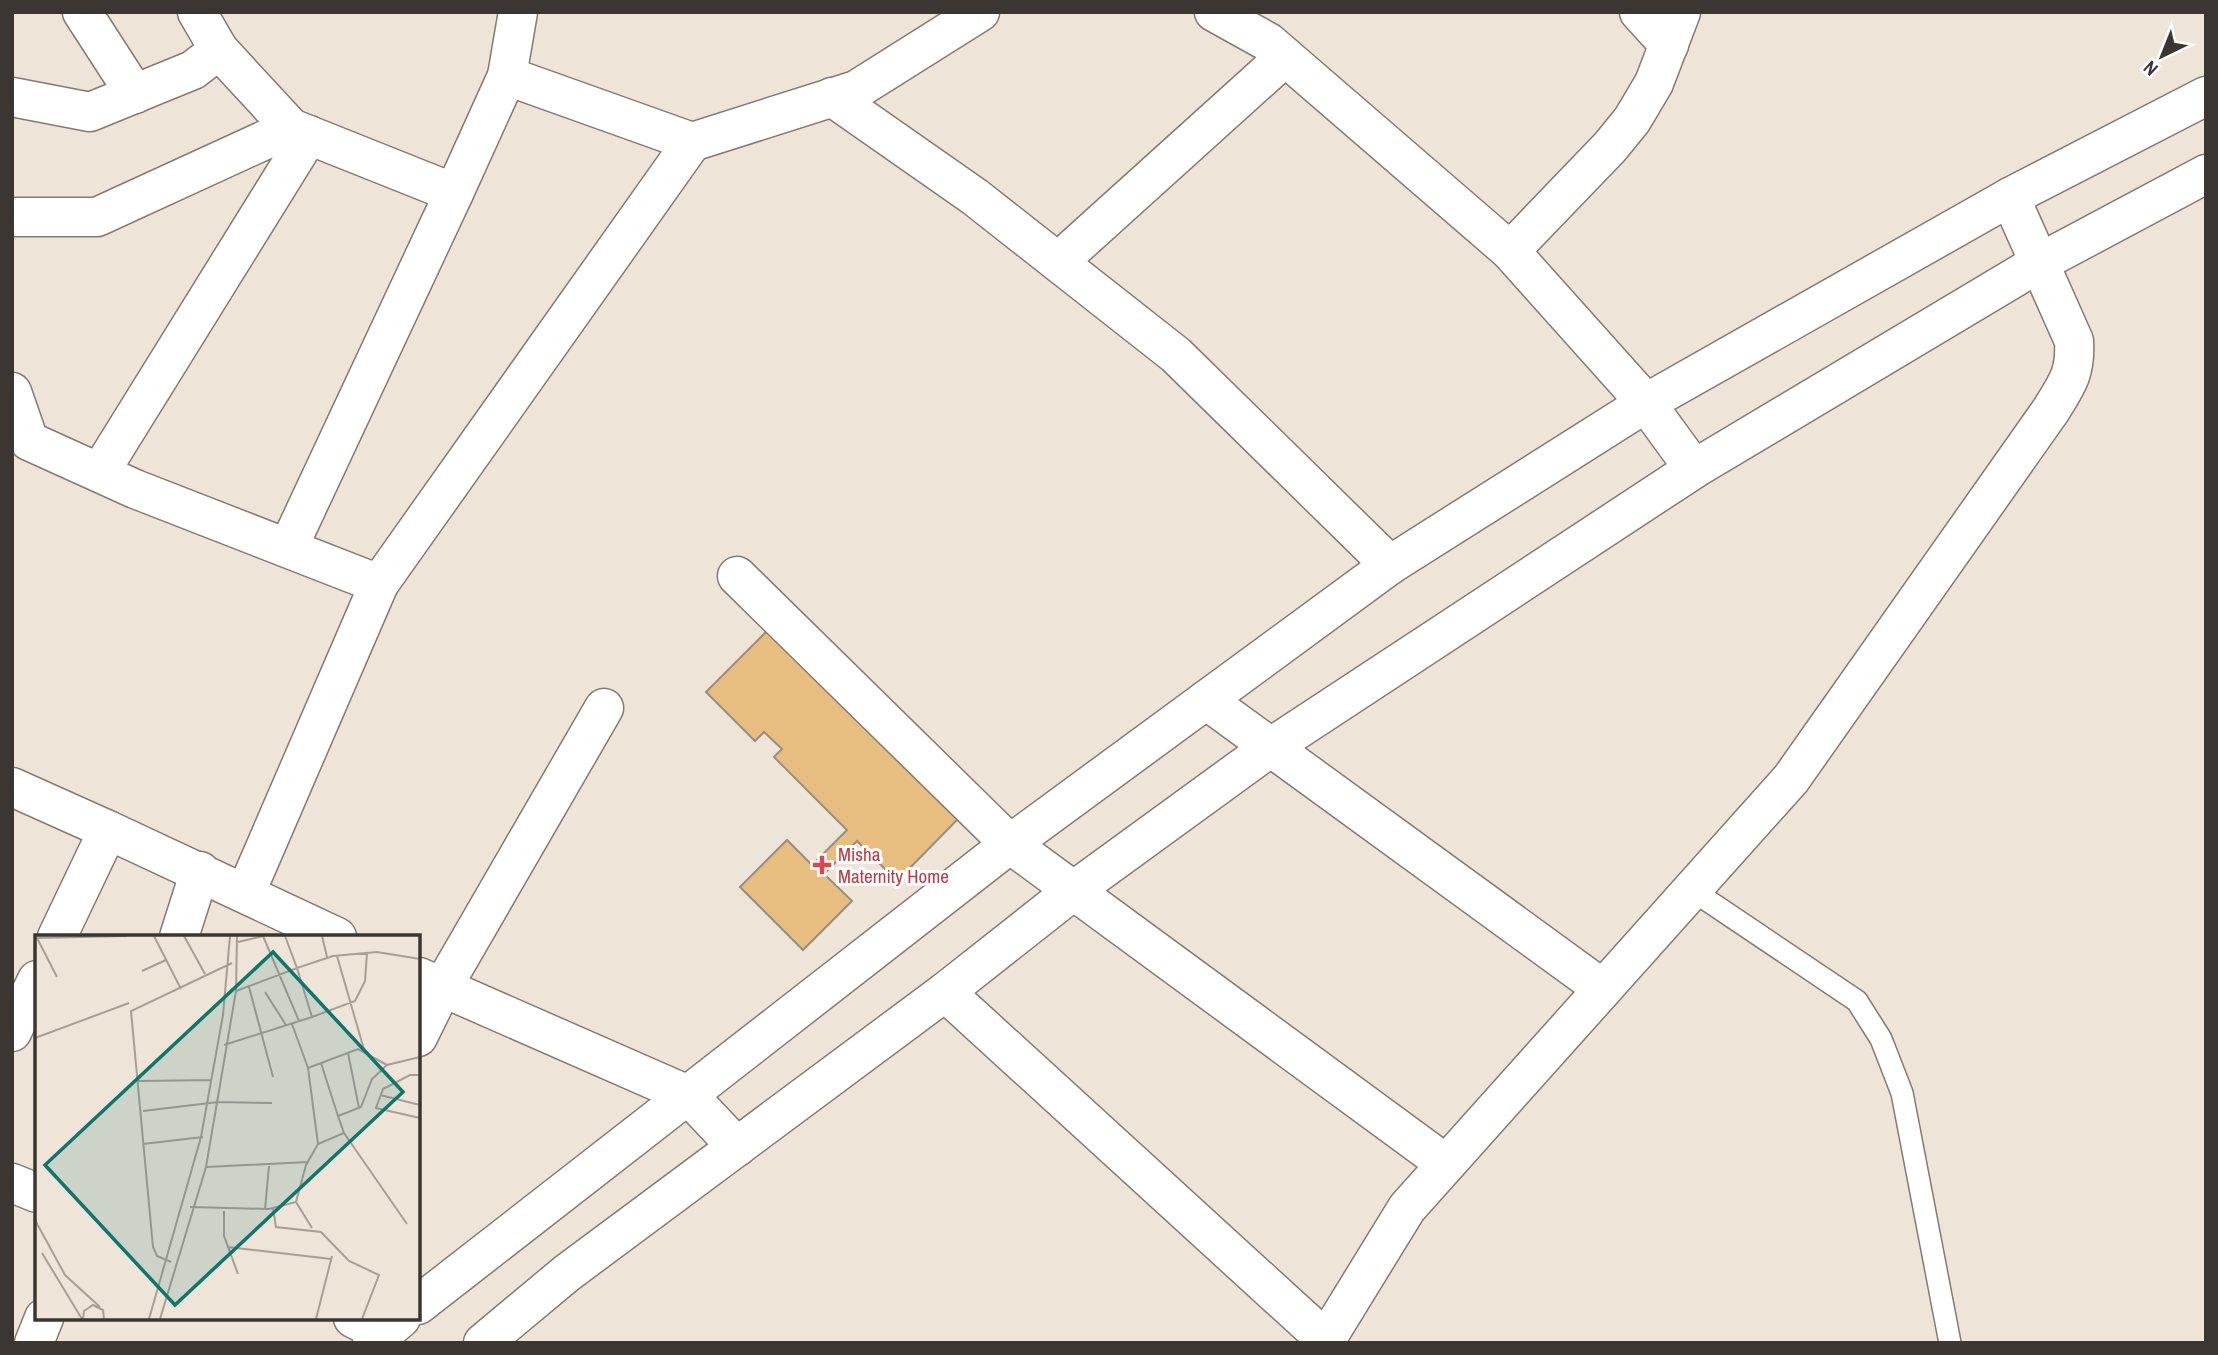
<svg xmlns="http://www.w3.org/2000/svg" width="2218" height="1355" font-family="'Archivo Narrow',sans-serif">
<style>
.building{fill:#e8be80;stroke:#978e82;stroke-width:2}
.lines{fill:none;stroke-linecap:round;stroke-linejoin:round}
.service-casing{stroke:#847a70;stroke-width:24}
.minor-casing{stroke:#847a70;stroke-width:41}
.tertiary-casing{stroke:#847a70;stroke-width:41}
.service{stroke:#fff;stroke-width:21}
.minor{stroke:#fff;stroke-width:38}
.tertiary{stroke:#fff;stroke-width:38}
.health-dot{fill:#e0444e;stroke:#fff;stroke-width:2.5}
.labels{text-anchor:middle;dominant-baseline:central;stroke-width:6;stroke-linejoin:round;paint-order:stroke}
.health-label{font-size:19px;fill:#be3a42;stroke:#fff;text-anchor:start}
.inset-road{fill:none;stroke:#a79e96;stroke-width:2}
.view{fill:#0f766e;fill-opacity:0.15;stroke:#0f766e;stroke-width:3.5}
.inset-edge{fill:none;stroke:#3b3632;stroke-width:3.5}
</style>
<rect width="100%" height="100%" fill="#efe4d8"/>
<polygon class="building" points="769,629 959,818 897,881 857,841 824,874 852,901 803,950 740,887 787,840 812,865 847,830 774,757 782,749 764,732 755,741 706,692"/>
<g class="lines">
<g class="service-casing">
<polyline id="service" points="1692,890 1857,1001 1881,1039 1902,1093 1950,1343"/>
</g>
<g class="minor-casing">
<g id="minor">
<polyline points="82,12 135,94"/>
<polyline points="1214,12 1268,42 1510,251 1646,403 1694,469"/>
<polyline points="1639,12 1669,45"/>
<polyline points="219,50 291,128"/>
<polyline points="507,76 518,12"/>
<polyline points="12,97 90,112 193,70 219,50 197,12"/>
<polyline points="832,97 975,197 1176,355 1390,565"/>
<polyline points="12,217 97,217 291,128 454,193 507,76 692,142 856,90 980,12"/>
<polyline points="1510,251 1610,147 1632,120 1654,83 1681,12"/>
<polyline points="1058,262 1285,57"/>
<polyline points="12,392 29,441 135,489 379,584 692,142"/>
<polyline points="100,472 309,135"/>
<polyline points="288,548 454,193"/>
<polyline points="737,576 1010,844 1446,1164"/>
<polyline points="1206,700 1603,989"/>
<polyline points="12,787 108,830"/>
<polyline points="246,892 379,584"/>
<polyline points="57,937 108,830 337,937"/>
<polyline points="179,937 200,871"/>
<polyline points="419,977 688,1095 737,1147"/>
<polyline points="945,992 1326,1340"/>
<polyline points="12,1032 37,980"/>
<polyline points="418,1037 442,988 604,708"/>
<polyline points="12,1183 37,1193"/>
<polyline points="353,1318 382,1333"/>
<polyline points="34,1343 44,1318"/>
<path d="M1324 1343 1407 1208 1791 779 2051 410C2067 384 2076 373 2074 341L2010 197"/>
</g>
</g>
<g class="tertiary-casing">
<g id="tertiary">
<polyline points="418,1305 1010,844 1390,565 1646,403 2010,197 2206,96"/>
<polyline points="372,1343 401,1318"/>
<polyline points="483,1343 567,1273 945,992 1073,891 1271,747 1694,469 2039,263 2206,174"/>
</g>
</g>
<use href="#service" class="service"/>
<use href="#minor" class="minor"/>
<use href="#tertiary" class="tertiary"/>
</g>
<path class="health-dot" d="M818.5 854.5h7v7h7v7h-7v7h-7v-7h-7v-7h7z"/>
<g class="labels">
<g class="health-label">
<text x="838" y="854">Misha<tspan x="838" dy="22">Maternity Home</tspan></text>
</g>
</g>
<g transform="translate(35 935)">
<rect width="385" height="385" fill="#efe4d8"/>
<path class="inset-road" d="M119 1 146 54M149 1 170 39M228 1 264 86M250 1 262 33 298 21 342 17 385 24M287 1 292 22M0 3 92 1M2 3 22 42M203 7 228 1M302 21 330 118M107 36 131 25M214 52 238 142M230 57 251 90M277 82 320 66 330 46 332 18M257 89 273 133M0 103 94 68M189 110 277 82 262 33 201 56M313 118 324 173M286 128 303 181M385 140H375L348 154 341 173 385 183M103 146 176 145M345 160 385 170M108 176 183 167 237 168M309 198 372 289M108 209 168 202M283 209 273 133 323 114 352 130M171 232 273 227M261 267 277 293M155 272 234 274 261 267 271 230 283 209 309 198 303 181 326 172 337 144 352 130 385 122M238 273 241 292 286 297 314 326 344 340 327 384M230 274 234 231M189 276V301L203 339M0 285 30 340 65 372M192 312 296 324M7 318 47 384M136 327 122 321 118 312 96 76 197 28M48 384 49 376 58 370 68 375 69 384M114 384 166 202 188 80 195 1M125 384 171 232 201 56 202 1M281 384 297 321"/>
<path class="view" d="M238 17 368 157 140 370 10 230Z"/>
<rect width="385" height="385" class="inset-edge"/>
</g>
<rect width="2218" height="1355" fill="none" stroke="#3b3632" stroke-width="28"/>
<g transform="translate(2162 56) rotate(223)" stroke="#ffffff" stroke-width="5" paint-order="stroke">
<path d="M0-5L12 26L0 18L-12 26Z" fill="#3b3632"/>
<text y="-10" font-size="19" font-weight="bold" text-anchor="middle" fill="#3b3632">N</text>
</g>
</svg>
